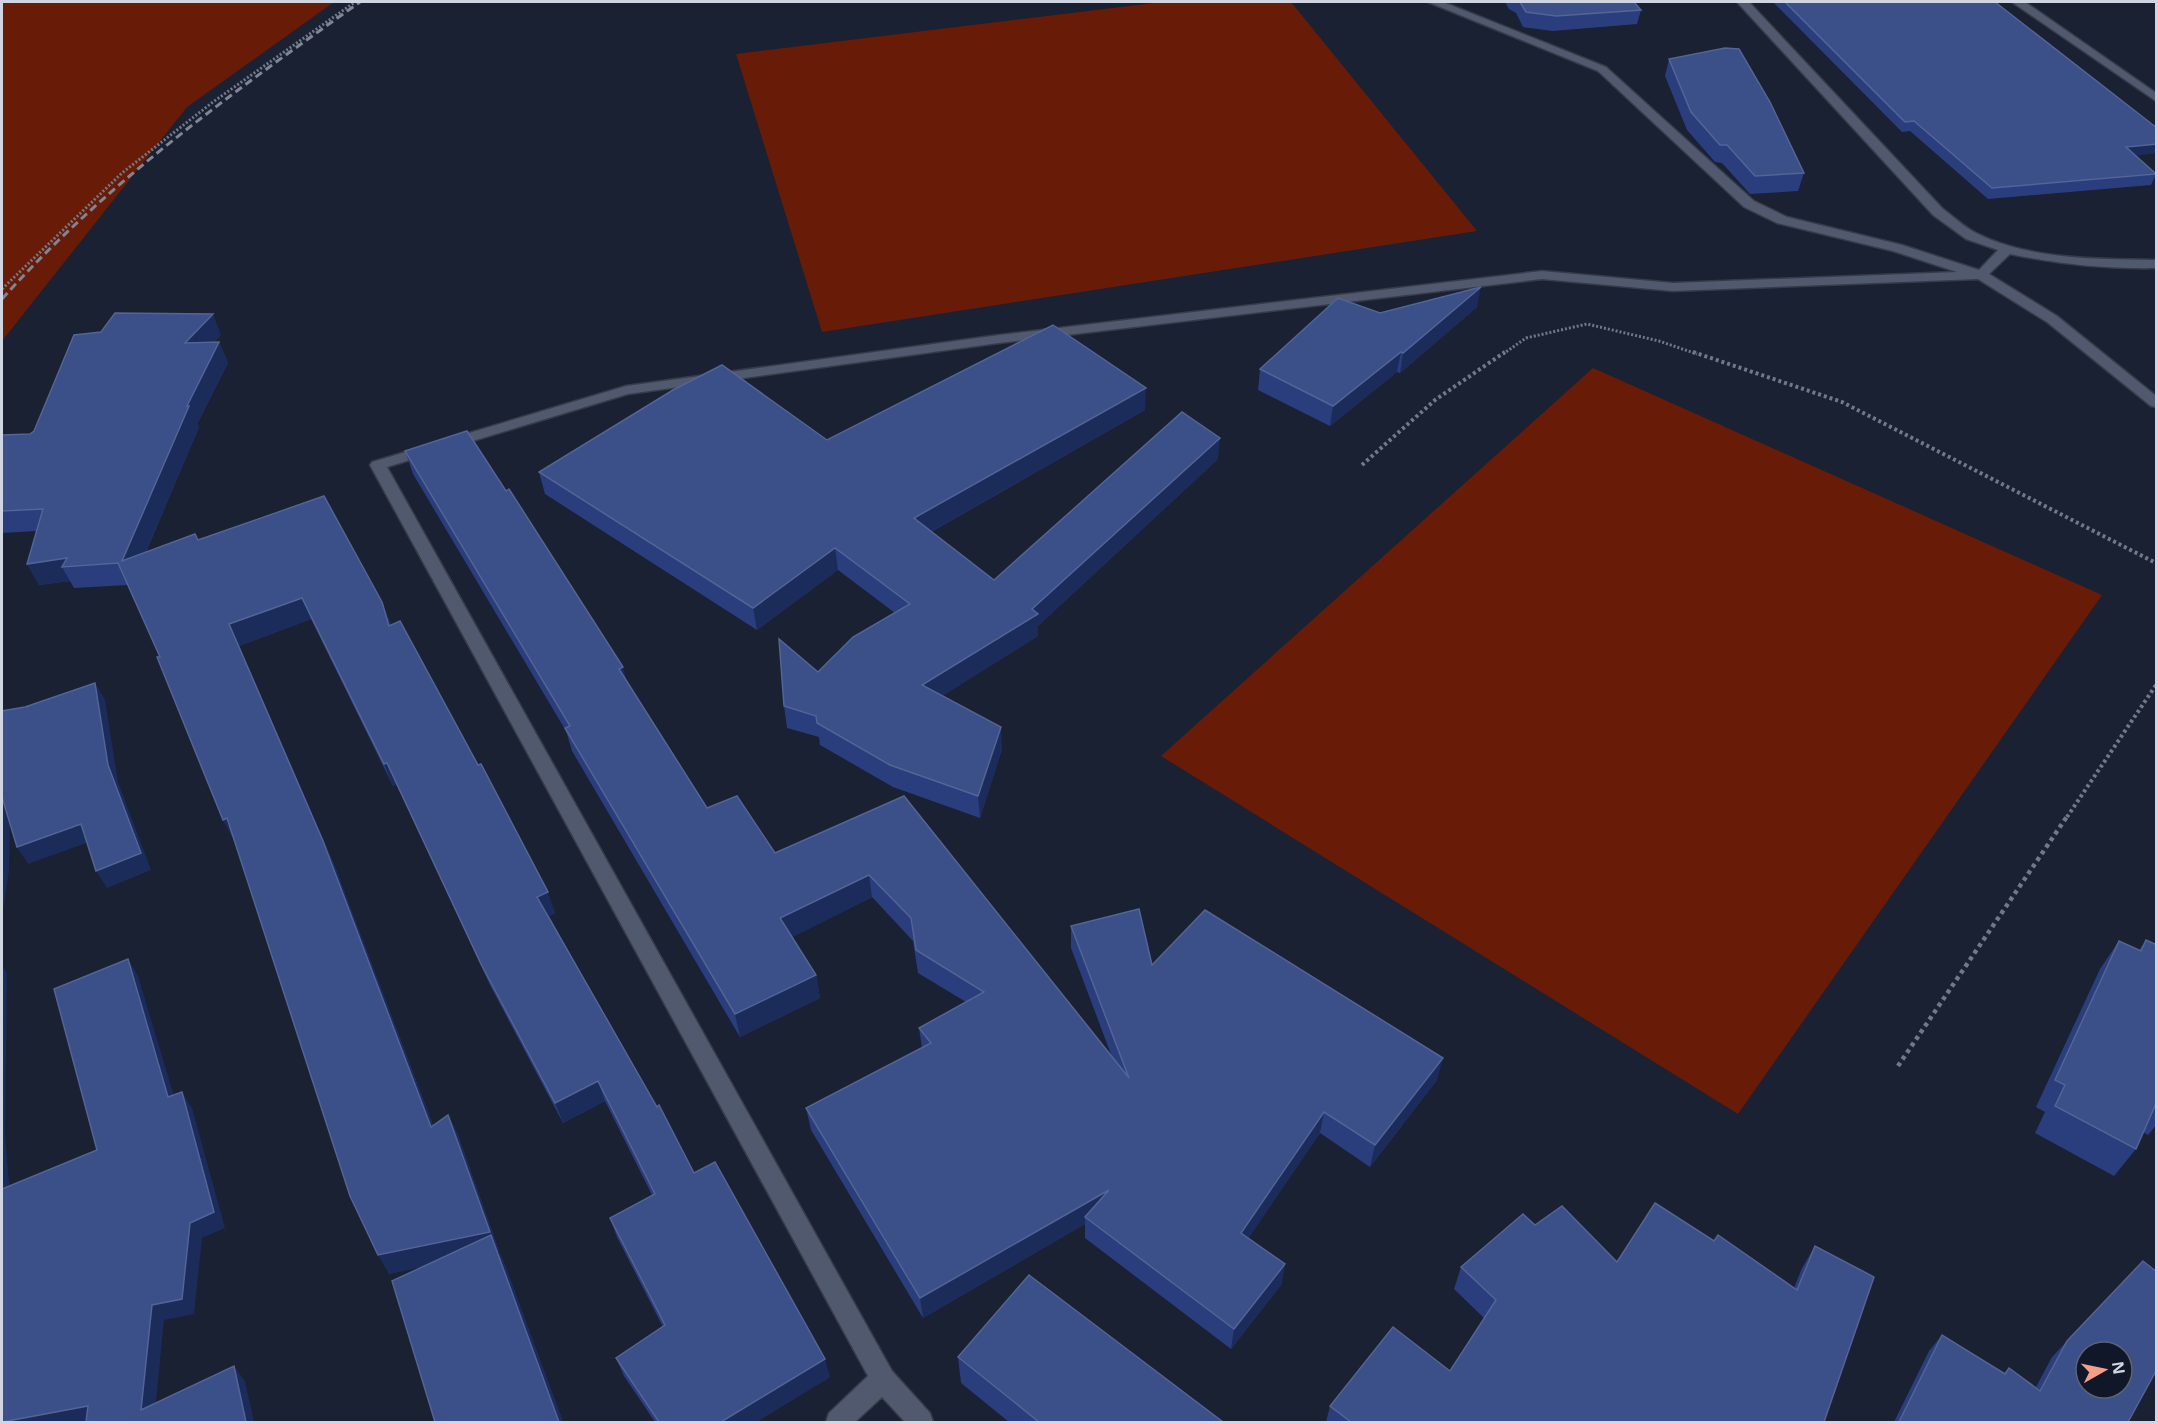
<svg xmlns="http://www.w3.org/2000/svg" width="2158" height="1424" font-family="'Open Sans',sans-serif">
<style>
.green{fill:#681c08}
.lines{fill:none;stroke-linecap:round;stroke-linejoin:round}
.minor-casing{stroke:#363b49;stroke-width:3}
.path-far2{stroke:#717887;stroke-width:3;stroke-dasharray:2 2;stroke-linecap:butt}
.path-far1{stroke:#717887;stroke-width:4;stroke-dasharray:3 3;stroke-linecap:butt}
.path{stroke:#717887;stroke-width:4.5;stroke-dasharray:4 4;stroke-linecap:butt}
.minor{fill:#50596d;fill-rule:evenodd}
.rail{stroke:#7f8594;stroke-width:3;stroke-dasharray:8 4.5;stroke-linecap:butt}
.wall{fill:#2a3e7d}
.shaded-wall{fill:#1b2c5a}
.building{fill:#3b4f88;stroke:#536496;stroke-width:1.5;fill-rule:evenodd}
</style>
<rect width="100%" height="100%" fill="#192132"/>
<g class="green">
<polygon points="2,2 334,2 187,107 2,341"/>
<polygon points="1162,2 1291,2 1477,231 822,332 736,54"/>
<polygon points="1593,368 2102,595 1738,1114 1161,756"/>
</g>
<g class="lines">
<g class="minor-casing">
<g id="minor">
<path d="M1428 2H1443L1606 67 1754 201 1787 217 1902 245 1979 270 1998 250 1966 239 1933 215 1737 2H1749L1943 209C1954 217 1964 227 1976 233 2030 260 2097 259 2156 260V268C2107 269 2058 264 2010 254L1989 274 2057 316 2156 396V407L2151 406 2047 322 1978 279 1673 291 1542 279 999 343 628 394 387 467 892 1371 930 1413 933 1422H905L882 1397 855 1422H826L829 1413 868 1376 370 465 372 462 626 386 999 335 1542 271 1673 283 1957 272 1893 251 1777 223 1744 207 1598 71Z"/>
<polygon points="2012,2 2025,2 2156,93 2156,101"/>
</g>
</g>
<g class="path-far2">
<polyline points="2,289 122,173 213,102 355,2"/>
<polyline points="1503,354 1526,338 1587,324 1659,341 1697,354"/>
</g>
<g class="path-far1">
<polyline points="1693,352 1842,402 2156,563"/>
<polyline points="1362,465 1435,400 1505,352"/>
<polyline points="2067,817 2156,685"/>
</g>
<polyline class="path" points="1898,1066 2068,815"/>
<use href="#minor" class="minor"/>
<path class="rail" d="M2 299C106 183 233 92 360 2"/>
</g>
<g class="wall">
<polygon points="1505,2 1634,2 1641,10 1637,24 1553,31 1523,27 1516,13 1509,9"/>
<polygon points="1773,2 1995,2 2135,156 2156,174 2151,185 1988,199 1910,131 1902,132"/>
<polygon points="1669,59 1804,173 1798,191 1750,194 1722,163 1715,162 1687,130 1665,76"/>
<polygon points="1477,307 1400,373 1397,372 1330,426 1258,390 1260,369 1380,313"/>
<polygon points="101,332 221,335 214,342 219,342 228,363 197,424 199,427 146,552 198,540 391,625 555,913 549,916 694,1173 830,1377 756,1422 655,1422 624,1376 616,1358 663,1327 617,1237 610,1218 652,1195 605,1101 563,1123 490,985 396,784 393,786 311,619 239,646 333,862 433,1125 448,1115 458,1135 499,1251 498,1251 503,1260 563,1422 435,1422 424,1266 389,1274 234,840 223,820 160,657 128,585 74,588 70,581 39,585 27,564 36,531 2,533 2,435 30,434 34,431"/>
<polygon points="1145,410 931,532 994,580 1218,459 1038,626 1038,636 942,696 1002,749 980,818 893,787 820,745 819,737 787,728 784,706 818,672 895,613 838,570 757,630 545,494 539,472 827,440"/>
<polygon points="405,451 627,682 707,808 775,853 904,796 1112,1057 1071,948 1071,926 1152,965 1437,1080 1370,1167 1320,1133 1248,1238 1285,1264 1281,1285 1231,1349 1085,1238 1085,1224 923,1318 811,1130 806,1108 922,1048 919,1028 966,1002 918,973 913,941 872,897 792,937 816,975 820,998 740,1037 572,751 566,731 413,474"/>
<polygon points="2146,940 2157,945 2157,1124 2148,1135 2143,1132 2136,1149 2114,1176 2035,1133 2045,1112 2036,1107 2100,969 2119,941 2139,950"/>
<polygon points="1535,1225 1617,1262 1714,1241 1794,1288 1802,1268 1815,1246 1824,1422 1326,1422 1330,1406 1450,1371 1484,1318 1454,1289 1461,1267"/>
<polygon points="1942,1335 2004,1373 2009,1368 2036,1387 2052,1357 2067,1341 2128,1422 1894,1422 1929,1351"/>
<polygon points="958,1357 1223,1422 1009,1422 961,1383"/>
</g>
<g class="shaded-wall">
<polygon points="2157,144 2157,153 2121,158 2126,147"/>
<polygon points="1481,287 1477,307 1400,373 1403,353"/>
<polygon points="213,314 221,335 194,364 185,343"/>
<polygon points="219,342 228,363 197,424 199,427 133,582 122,561 187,406"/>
<polygon points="1401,352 1397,372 1330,426 1333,406"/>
<polygon points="1146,388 1145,410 916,540 914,518"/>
<polygon points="1220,438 1218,459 1038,626 1038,636 924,707 922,685 1032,609"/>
<polygon points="835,548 838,570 757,630 753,608"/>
<polygon points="67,558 62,567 70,581 39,585 27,564"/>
<polygon points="302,598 311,619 239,646 333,862 441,1146 431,1127 229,624"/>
<polygon points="382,602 391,623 397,647 389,626"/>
<polygon points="623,667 629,690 619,669"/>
<polygon points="95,683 105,700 118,782 151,870 107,888 96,871 108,765"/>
<polygon points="1001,727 1002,749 980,818 978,796"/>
<polygon points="387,763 396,784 393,786 384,764"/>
<polygon points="2,793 10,807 9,870 2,918"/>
<polygon points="227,818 234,841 223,820"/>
<polygon points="81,824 92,841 28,864 17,847"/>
<polygon points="869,875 872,897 785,941 780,918"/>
<polygon points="548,892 555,913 545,918 537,897"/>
<polygon points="128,959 138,976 179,1113 168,1097"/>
<polygon points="2,966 7,973 5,1135 11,1206 2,1195"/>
<polygon points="816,975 820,998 740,1037 735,1014"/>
<polygon points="1443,1058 1437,1080 1370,1167 1375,1145"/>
<polygon points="598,1081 605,1101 563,1123 555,1103"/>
<polygon points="182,1092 192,1108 225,1228 202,1238 194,1314 164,1320 154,1422 141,1410 152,1305"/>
<polygon points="1324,1112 1320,1133 1238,1254 1241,1233"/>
<polygon points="448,1115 458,1135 499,1251 498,1251 503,1260 563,1422 559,1422 497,1251 389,1274 378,1255"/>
<polygon points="1109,1190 1085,1217 1085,1224 923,1318 920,1298"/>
<polygon points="1285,1264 1281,1285 1231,1349 1234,1329"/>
<polygon points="825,1359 830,1377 756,1422 721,1422"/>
<polygon points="234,1366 245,1381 254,1422 246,1422"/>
<polygon points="88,1406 89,1422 5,1422"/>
</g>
<g class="building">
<polygon points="1520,2 1634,2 1641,10 1556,16 1526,12"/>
<polygon points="1785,2 1995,2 2157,128 2157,144 2126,147 2156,174 1992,188 1914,121 1905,122"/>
<polygon points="1725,48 1739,49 1770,102 1804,173 1755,176 1727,145 1720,145 1691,112 1669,59"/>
<polygon points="1481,287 1403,353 1401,352 1333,406 1260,369 1338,298 1380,313"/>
<polygon points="115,313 213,314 185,343 219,342 187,406 189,406 122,561 195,534 198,540 324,496 382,602 389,626 400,621 478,765 481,764 548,892 537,897 657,1107 659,1105 694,1173 715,1162 825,1359 721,1422 659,1422 616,1358 665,1325 610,1218 655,1194 598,1081 555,1103 481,964 387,763 384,764 302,598 229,624 323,841 431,1127 448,1115 490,1232 378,1255 350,1196 227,818 223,820 157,657 160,657 118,563 62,567 67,558 27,564 43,509 2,511 2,435 30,434 34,431 74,335 101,332"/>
<polygon points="1053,325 1146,388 914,518 994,580 1182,412 1220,438 1032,609 1038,614 922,685 1001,727 978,796 890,765 817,723 816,716 784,706 779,639 818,672 853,637 910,604 835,548 753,608 539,472 673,390 722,365 827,440"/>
<polygon points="467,431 506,491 509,489 623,667 619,669 707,808 737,796 775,853 904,796 1129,1078 1071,926 1139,909 1152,965 1205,910 1443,1058 1375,1145 1324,1112 1241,1233 1285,1264 1234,1329 1085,1217 1109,1190 920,1298 806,1108 931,1043 919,1028 984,992 916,950 911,918 869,875 780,918 816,975 735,1014 565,728 570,726 405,451"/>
<polygon points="95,683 108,765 141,853 96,871 81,824 17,847 2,797 2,711 25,707"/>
<polygon points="2146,940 2157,945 2157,1101 2136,1149 2055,1106 2065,1085 2055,1080 2119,941 2141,951"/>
<polygon points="128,959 168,1097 182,1092 214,1212 190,1223 182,1299 152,1305 141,1410 234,1366 246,1422 86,1422 88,1406 2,1422 2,1189 97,1150 54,989"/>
<polygon points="1655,1203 1714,1241 1718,1235 1797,1290 1815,1246 1874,1277 1824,1422 1351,1422 1330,1406 1393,1327 1450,1371 1496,1300 1461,1267 1523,1214 1535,1225 1562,1206 1617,1262"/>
<polygon points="491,1235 559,1422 435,1422 392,1281"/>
<path d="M2143 1261 2157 1272V1369L2128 1422H1899L1942 1335 2005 1374 2009 1368 2040 1391 2067 1341ZM2086 1352H2122V1388H2086Z"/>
<polygon points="1029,1275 1223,1422 1039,1422 958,1357"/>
</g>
<rect width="2158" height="1424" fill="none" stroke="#d0d5e2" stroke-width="6"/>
<g transform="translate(2104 1370) rotate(81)"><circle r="28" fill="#101728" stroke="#5d6372" stroke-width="1.5"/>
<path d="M0-4.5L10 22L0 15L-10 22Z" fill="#f49e88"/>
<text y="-9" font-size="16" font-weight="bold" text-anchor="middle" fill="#d0d5e2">N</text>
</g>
</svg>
